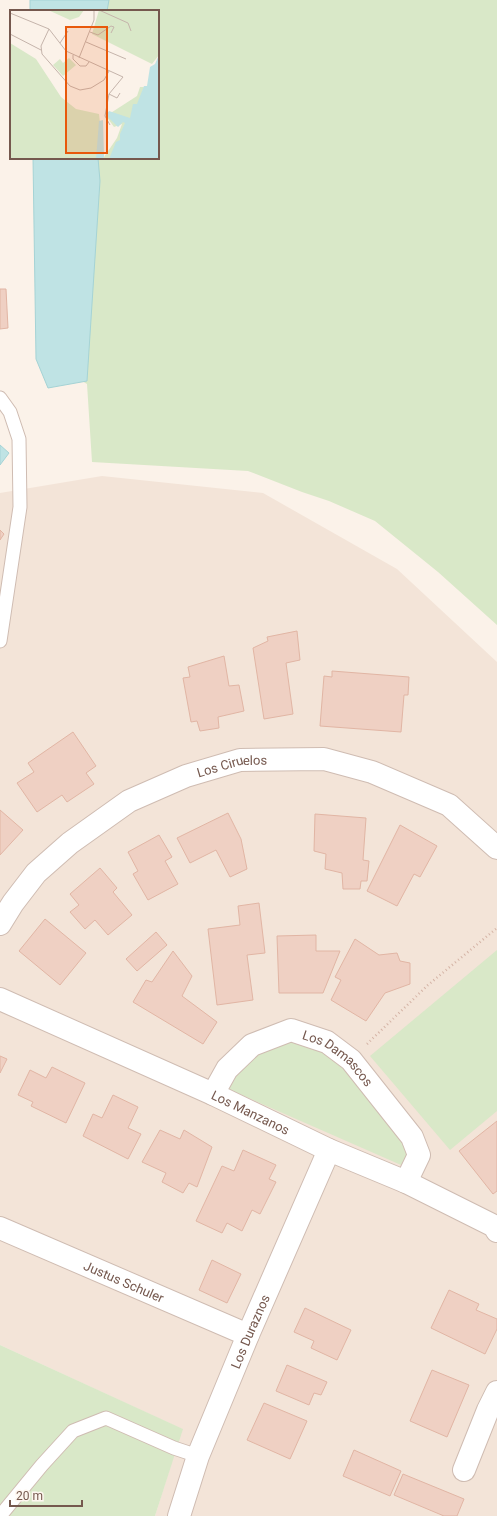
<svg xmlns="http://www.w3.org/2000/svg" width="497" height="1516" font-family="Roboto,sans-serif">
<style>
.residential{fill:#f3e4d8}
.green{fill:#d9e8c8}
.water{fill:#bfe3e4;stroke:#a5d3d5}
.building{fill:#efd0c3;stroke:#e1b5a4}
.lines{fill:none;stroke-linecap:round;stroke-linejoin:round}
.lane-casing{stroke:#cfbcb2;stroke-width:15}
.street-casing{stroke:#cfbcb2;stroke-width:24}
.path{stroke:#d4b3a5;stroke-width:2.5;stroke-dasharray:1 3;stroke-linecap:butt}
.lane{stroke:#fff;stroke-width:13}
.street{stroke:#fff;stroke-width:22}
.labels{text-anchor:middle;dominant-baseline:central;stroke-width:3;stroke-linejoin:round;paint-order:stroke}
.street-label{font-size:13px;fill:#75584e;stroke:#fef7f0}
.inset-road{fill:none;stroke:#c5b4ab;stroke-width:1}
.view{fill:#e8590c;fill-opacity:0.15;stroke:#e8590c;stroke-width:2}
.inset-edge{fill:none;stroke:#75584e;stroke-width:2}
</style>
<rect width="100%" height="100%" fill="#fbf2e9"/>
<polygon class="residential" points="102,476 263,493 397,569 497,662 497,1516 155,1516 182,1429 0,1345 0,493"/>
<g class="green">
<polygon points="49,0 497,0 497,625 438,572 375,521 329,501 302,492 248,471 92,462 87,384 72,375 54,158 158,158 158,11 50,11"/>
<polygon points="497,950 497,1111 450,1150 370,1056"/>
<polygon points="294,1038 329,1050 410,1150 401,1165 228,1089 229,1082 259,1050"/>
<polygon points="0,1345 183,1429 155,1516 0,1516"/>
</g>
<g class="water">
<polygon points="30,0 109,0 107,11 30,11"/>
<polygon points="33,158 98,158 100,181 87,381 48,388 36,359"/>
<polygon points="0,445 9,453 0,465"/>
</g>
<g class="building">
<polygon points="0,289 6,289 8,328 0,329"/>
<polygon points="0,530 4,534 0,540"/>
<polygon points="297,631 300,660 286,663 293,714 264,719 253,648 268,641 267,637"/>
<polygon points="224,656 229,686 239,685 244,711 218,717 219,728 200,731 197,721 191,722 183,678 190,677 188,667"/>
<polygon points="332,671 409,677 408,695 404,695 401,732 320,726 324,676 332,677"/>
<polygon points="73,732 96,766 86,773 94,784 67,802 62,795 37,812 17,783 34,772 28,763"/>
<polygon points="0,810 23,830 0,855"/>
<polygon points="228,813 241,839 247,869 230,877 216,850 190,863 177,838"/>
<polygon points="315,814 366,818 363,860 369,861 367,881 361,881 360,889 343,889 342,873 325,869 326,854 314,851"/>
<polygon points="400,825 437,846 420,877 414,874 397,906 367,891"/>
<polygon points="159,835 172,857 165,861 178,884 148,900 133,874 138,871 128,852"/>
<polygon points="100,868 117,888 113,892 132,915 108,935 95,920 85,929 70,912 79,905 70,894"/>
<polygon points="259,903 265,953 247,955 253,1000 217,1005 208,929 240,925 238,906"/>
<polygon points="45,919 86,953 60,985 19,951"/>
<polygon points="156,932 167,945 137,971 126,959"/>
<polygon points="316,935 316,951 340,951 323,993 279,993 277,936"/>
<polygon points="355,939 379,955 397,953 400,961 410,963 410,984 385,993 366,1021 331,1000 341,980 335,977"/>
<polygon points="173,951 192,976 182,996 217,1022 203,1044 133,1002 146,980 152,982"/>
<polygon points="0,1056 7,1059 0,1073"/>
<polygon points="52,1067 85,1083 66,1123 31,1106 33,1102 18,1095 30,1070 46,1078"/>
<polygon points="113,1095 138,1107 128,1128 141,1134 128,1159 83,1136 93,1114 102,1118"/>
<polygon points="497,1121 497,1191 493,1194 459,1151"/>
<polygon points="160,1130 180,1139 184,1130 212,1147 197,1187 189,1183 183,1193 162,1182 166,1173 142,1162"/>
<polygon points="243,1150 276,1165 269,1179 276,1182 260,1214 252,1210 242,1231 227,1223 222,1233 196,1221 222,1166 234,1171"/>
<polygon points="212,1260 241,1274 227,1303 199,1290"/>
<polygon points="449,1290 479,1304 476,1310 497,1319 497,1329 485,1354 431,1328"/>
<polygon points="305,1308 351,1330 337,1360 311,1348 314,1341 294,1332"/>
<polygon points="287,1365 327,1382 321,1395 314,1393 309,1405 276,1391"/>
<polygon points="432,1370 469,1385 447,1437 410,1421"/>
<polygon points="264,1403 307,1421 290,1459 247,1440"/>
<polygon points="354,1450 401,1471 390,1496 343,1476"/>
<polygon points="403,1474 464,1499 457,1516 444,1516 394,1495"/>
</g>
<g class="lines">
<g class="lane-casing">
<g id="lane">
<polyline points="0,398 10,412 19,439 20,507 0,641"/>
<polyline points="0,1516 42,1465 73,1431 106,1418 174,1448 198,1456"/>
</g>
</g>
<g class="street-casing">
<g id="street">
<path id="s1" d="M0 924 13 903 36 873 70 843 129 801 186 776 240 760 324 759 372 772 449 805 497 848"/>
<path id="s2" d="M0 999 213 1094 329 1150 406 1182 494 1226 497 1231"/>
<path id="s3" d="M213 1094 227 1069 252 1045 291 1030 327 1042 351 1060 412 1137 419 1155 406 1182"/>
<path id="s4" d="M0 1228 248 1335"/>
<polyline points="464,1470 488,1410 497,1392"/>
<path id="s5" d="M179 1516 198 1456 248 1335 329 1150"/>
</g>
</g>
<polyline class="path" points="367,1044 428,985 497,928"/>
<use href="#lane" class="lane"/>
<use href="#street" class="street"/>
</g>
<g class="labels">
<g class="street-label">
<text stroke="none"><textPath href="#s1" startOffset="290">Los Ciruelos</textPath></text>
<text stroke="none"><textPath href="#s3" startOffset="161">Los Damascos</textPath></text>
<text stroke="none"><textPath href="#s2" startOffset="275">Los Manzanos</textPath></text>
<text stroke="none"><textPath href="#s4" startOffset="135">Justus Schuler</textPath></text>
<text stroke="none"><textPath href="#s5" startOffset="198">Los Duraznos</textPath></text>
</g>
</g>
<g transform="translate(10 10)">
<rect width="149" height="149" fill="#fbf2e9"/>
<path d="M38 0H74L69 7 60 10ZM89 0H149V45L142 54 82 24ZM0 33 26 49 51 87 66 99 89 104 94 147 107 128 112 114 104 117 96 106 127 86 130 77H134L124 106 99 149H0ZM59 48 66 55 53 66 43 55 50 49 53 53Z" fill="#d9e8c8"/>
<path d="M149 45V149H99L106 132 110 130V124L115 113 113 112 108 117 96 105 99 101 120 108 123 94H127L134 76H137L140 57 145 54ZM93 110 94 146 93 149H86L89 111Z" fill="#bfe3e4"/>
<path class="inset-road" d="M89 0 118 13 121 21M0 3 39 19 56 41 113 67 99 84 107 88 110 83M39 19 31 36 32 44 60 76 70 80 81 78 94 70 99 61M80 22 88 25 101 16 104 17 101 23M0 24 31 40M76 32 116 49M50 33 58 21M63 45V49L70 56H76L79 52M69 48 84 10V0M99 84 95 106 100 115"/>
<path class="view" d="M56 17H97V143H56Z"/>
<rect width="149" height="149" class="inset-edge"/>
</g>
<path d="M10 1500v6h72v-6" fill="none" stroke="#75584e" stroke-width="2"/>
<text x="16" y="1500" font-size="12" fill="#75584e" stroke="#fef7f0" stroke-width="3" paint-order="stroke">20 m</text>
</svg>
